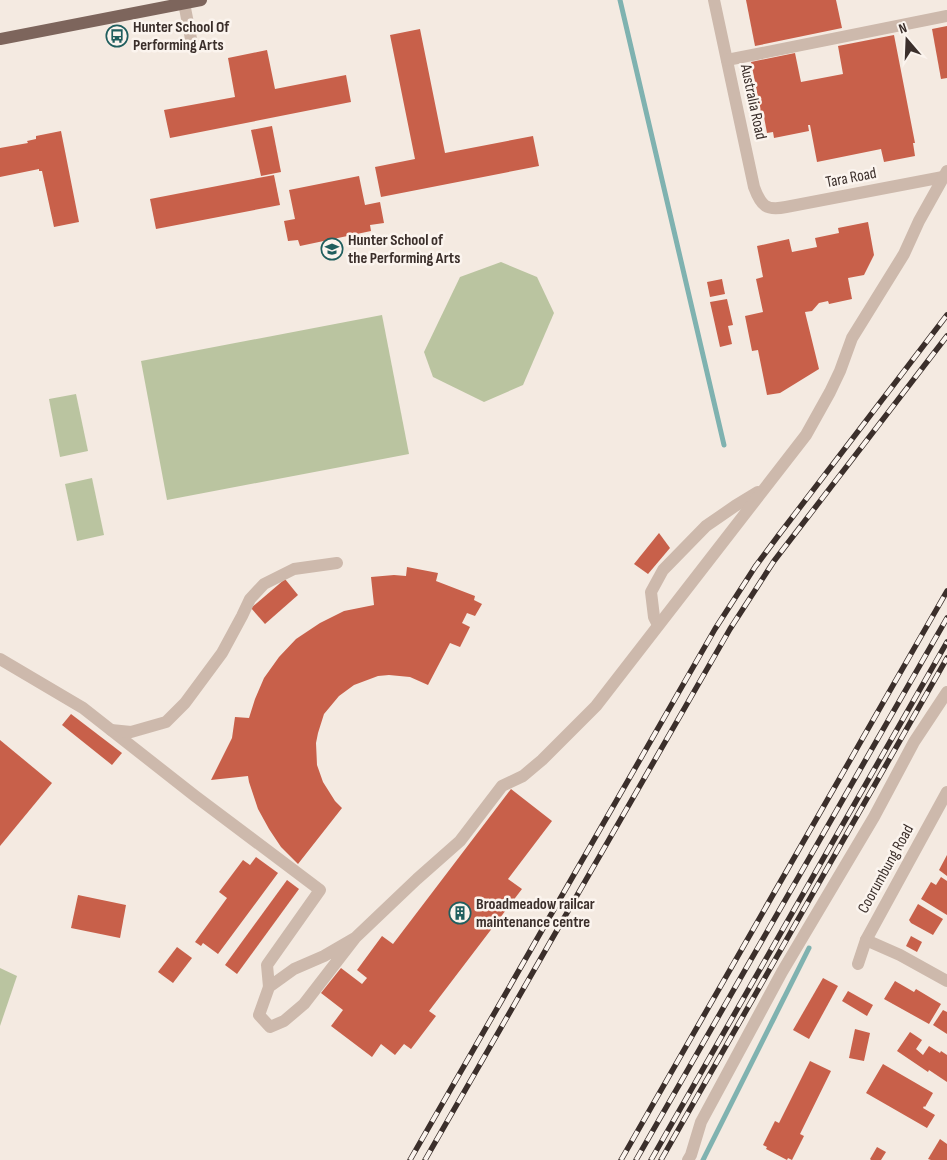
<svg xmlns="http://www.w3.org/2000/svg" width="947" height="1160" font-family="'Sofia Sans Condensed',sans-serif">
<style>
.green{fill:#bac4a0}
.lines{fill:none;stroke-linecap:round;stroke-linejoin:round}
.stream{stroke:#7fb2b0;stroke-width:5}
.building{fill:#c8604a}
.minor{stroke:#cdb9ac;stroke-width:12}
.major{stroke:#7d655c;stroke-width:12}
.rail-casing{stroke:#3b2f2b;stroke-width:5.5}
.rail{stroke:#fbf4ee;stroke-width:4;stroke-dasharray:11;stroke-linecap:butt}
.labels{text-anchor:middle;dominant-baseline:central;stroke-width:5;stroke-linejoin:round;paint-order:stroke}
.poi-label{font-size:16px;font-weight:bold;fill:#3b2f2b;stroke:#fbf4ee;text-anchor:start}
.street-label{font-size:16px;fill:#3b2f2b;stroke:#fbf4ee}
</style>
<rect width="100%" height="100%" fill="#f4eae1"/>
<g class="green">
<polygon points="501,262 537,277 554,313 523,385 484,402 433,377 424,352 460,277"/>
<polygon points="382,315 409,454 167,500 141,361"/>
<polygon points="76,394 88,451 60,457 49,399"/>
<polygon points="92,478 104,535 77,541 65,484"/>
<polygon points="0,968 17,976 0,1026"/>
</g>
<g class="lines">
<g class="stream">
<polyline points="620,0 724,445"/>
<polyline points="703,1160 809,948"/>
</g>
</g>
<g class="building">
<polygon points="746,0 836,0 842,28 755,46"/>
<polygon points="947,26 947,78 941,79 932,29"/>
<polygon points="420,29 445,153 533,136 539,166 381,197 375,167 415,159 390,35"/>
<polygon points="894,35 915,143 913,143 915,156 884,162 881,149 817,162 810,125 808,125 809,131 774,138 773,132 767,133 764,117 762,117 751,62 795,53 801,82 843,74 838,46"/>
<polygon points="267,50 275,89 346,75 351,102 170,138 164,110 235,97 228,58"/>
<polygon points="272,126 281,172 261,176 251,130"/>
<polygon points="61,131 79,222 54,227 42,171 39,171 39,169 0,177 0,148 28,143 27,141 36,139 36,136"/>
<polygon points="274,175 280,205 156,229 150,199"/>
<polygon points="359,176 365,205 380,202 384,223 370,225 371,231 300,246 298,240 288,241 284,221 295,219 289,190"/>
<polygon points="868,222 874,255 864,275 848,278 852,299 829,304 828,301 819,303 812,311 805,312 819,369 780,393 767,395 758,350 752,351 745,316 763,312 756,279 763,277 757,246 789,239 792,252 817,247 815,238 839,233 838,228"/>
<polygon points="722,279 725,294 710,297 707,282"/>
<polygon points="727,299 733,325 728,326 732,344 720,347 710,302"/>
<polygon points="659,533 670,548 648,574 634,564"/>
<polygon points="407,567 438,573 436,581 475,596 474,600 482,604 475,616 467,613 462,623 470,627 460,647 450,643 428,685 410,677 389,675 378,676 354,685 339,696 324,714 318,733 316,743 317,765 323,782 335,801 342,808 298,864 281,847 269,829 258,809 249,782 248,776 211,780 232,738 235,717 249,718 255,699 264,678 279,657 296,639 320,623 344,611 374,605 371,577 394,575 406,576"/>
<polygon points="285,579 298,595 265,624 251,608"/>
<polygon points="71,714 122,753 112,765 62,725"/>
<polygon points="0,740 52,783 0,846"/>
<polygon points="511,789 552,821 508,879 522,889 429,1011 436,1016 411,1049 404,1044 395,1055 381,1044 372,1057 331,1026 343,1010 321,993 341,968 362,984 367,978 357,970 382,936 393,944"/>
<polygon points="947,855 947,876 939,870"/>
<polygon points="256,857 278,873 218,954 203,943 201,946 195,942 227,898 219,892 243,860 250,865"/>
<polygon points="941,877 947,881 947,915 921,899 931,882 936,885"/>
<polygon points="287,880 299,889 237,974 225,965"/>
<polygon points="78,895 126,905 120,938 71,928"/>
<polygon points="918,904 943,919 933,935 911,923 909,920"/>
<polygon points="911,936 922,942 917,952 906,946"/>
<polygon points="177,947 192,958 173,983 158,972"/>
<polygon points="823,978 838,986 809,1039 793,1030"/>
<polygon points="895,981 914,992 916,989 941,1004 929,1024 884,999"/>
<polygon points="848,991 873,1005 867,1016 842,1001"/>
<polygon points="943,1010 947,1012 947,1034 933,1025"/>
<polygon points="855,1029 870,1033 864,1061 849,1058"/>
<polygon points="910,1032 922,1040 916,1049 923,1055 929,1046 940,1053 941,1051 947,1055 947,1082 929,1070 928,1072 897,1051"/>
<polygon points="810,1061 831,1071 800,1134 804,1136 792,1160 788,1158 787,1160 766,1149 767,1147 763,1145 775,1121 779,1123"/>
<polygon points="883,1064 933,1093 925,1107 924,1106 923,1108 935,1115 927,1128 866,1093"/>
<polygon points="940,1139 947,1144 947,1160 931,1160 928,1159"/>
<polygon points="877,1147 886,1152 881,1160 871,1160 870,1159"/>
</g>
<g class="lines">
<g class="minor">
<path d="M714 0 754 187C761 206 766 211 786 207L943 177"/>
<polyline points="184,3 193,49"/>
<polyline points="727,60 947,16"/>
<polyline points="658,625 654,617 651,592 663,570 706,526 735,506 758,492"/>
<polyline points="0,659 83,708 195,796 320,890 267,965 269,987"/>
<polyline points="111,730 131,732 166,722 185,703 222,653 242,616 250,599 264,584 294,569 337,563"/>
<polyline points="355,938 324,956 294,969 269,987 259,1015 270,1027 284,1021 304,1004 355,938 417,879 460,841 502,786 523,776 542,760 596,706 806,435 830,392 840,371 852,338 904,254 919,221 947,171"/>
<polyline points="866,940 900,955 947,981"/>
<polyline points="858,964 866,940 947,792"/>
<polyline points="688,1160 691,1155 701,1122 782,972 874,817 914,742 947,692"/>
</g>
<polyline class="major" points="0,39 201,0"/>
<g class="rail-casing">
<g id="rail">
<polyline points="410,1160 715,629 755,567 778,536 947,315"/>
<polyline points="425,1160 730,629 774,561 947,336"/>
<polyline points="621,1160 947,591"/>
<polyline points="636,1160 947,618"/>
<polyline points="651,1160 947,642"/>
<polyline points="661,1160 947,658"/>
</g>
</g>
<use href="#rail" class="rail"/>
</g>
<defs>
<g id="bus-ring" transform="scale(1.125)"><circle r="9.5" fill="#fbf4ee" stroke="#1f5e5e" stroke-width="1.5"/><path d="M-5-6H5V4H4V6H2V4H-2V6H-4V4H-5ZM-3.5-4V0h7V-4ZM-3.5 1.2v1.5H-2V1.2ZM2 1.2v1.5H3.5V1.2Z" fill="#1f5e5e"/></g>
<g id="school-ring" transform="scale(1.125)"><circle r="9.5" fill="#fbf4ee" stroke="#1f5e5e" stroke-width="1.5"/><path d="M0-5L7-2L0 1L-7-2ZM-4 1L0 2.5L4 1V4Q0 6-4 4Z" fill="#1f5e5e"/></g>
<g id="building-ring" transform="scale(1.125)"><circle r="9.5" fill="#fbf4ee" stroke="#1f5e5e" stroke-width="1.5"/><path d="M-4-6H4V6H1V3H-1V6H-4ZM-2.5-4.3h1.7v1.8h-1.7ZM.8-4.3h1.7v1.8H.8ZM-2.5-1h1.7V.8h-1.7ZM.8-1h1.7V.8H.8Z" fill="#1f5e5e"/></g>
</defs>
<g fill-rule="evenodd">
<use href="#bus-ring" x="117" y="36"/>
<use href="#school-ring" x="332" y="249"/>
<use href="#building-ring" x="460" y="913"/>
</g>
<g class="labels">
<g class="poi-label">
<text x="133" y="27">Hunter School Of<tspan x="133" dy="18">Performing Arts</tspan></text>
<text x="348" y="240">Hunter School of<tspan x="348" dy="18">the Performing Arts</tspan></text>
<text x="476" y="904">Broadmeadow railcar<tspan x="476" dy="18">maintenance centre</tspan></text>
</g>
<g class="street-label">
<text transform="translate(753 102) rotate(78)">Australia Road</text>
<text transform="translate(851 178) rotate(-11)">Tara Road</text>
<text transform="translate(886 869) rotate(-61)">Coorumbung Road</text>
</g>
</g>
<g transform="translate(907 40) rotate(341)" stroke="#fbf4ee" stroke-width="4" paint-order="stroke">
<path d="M0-4L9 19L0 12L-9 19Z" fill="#3b2f2b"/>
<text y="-8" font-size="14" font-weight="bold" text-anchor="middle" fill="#3b2f2b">N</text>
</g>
</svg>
